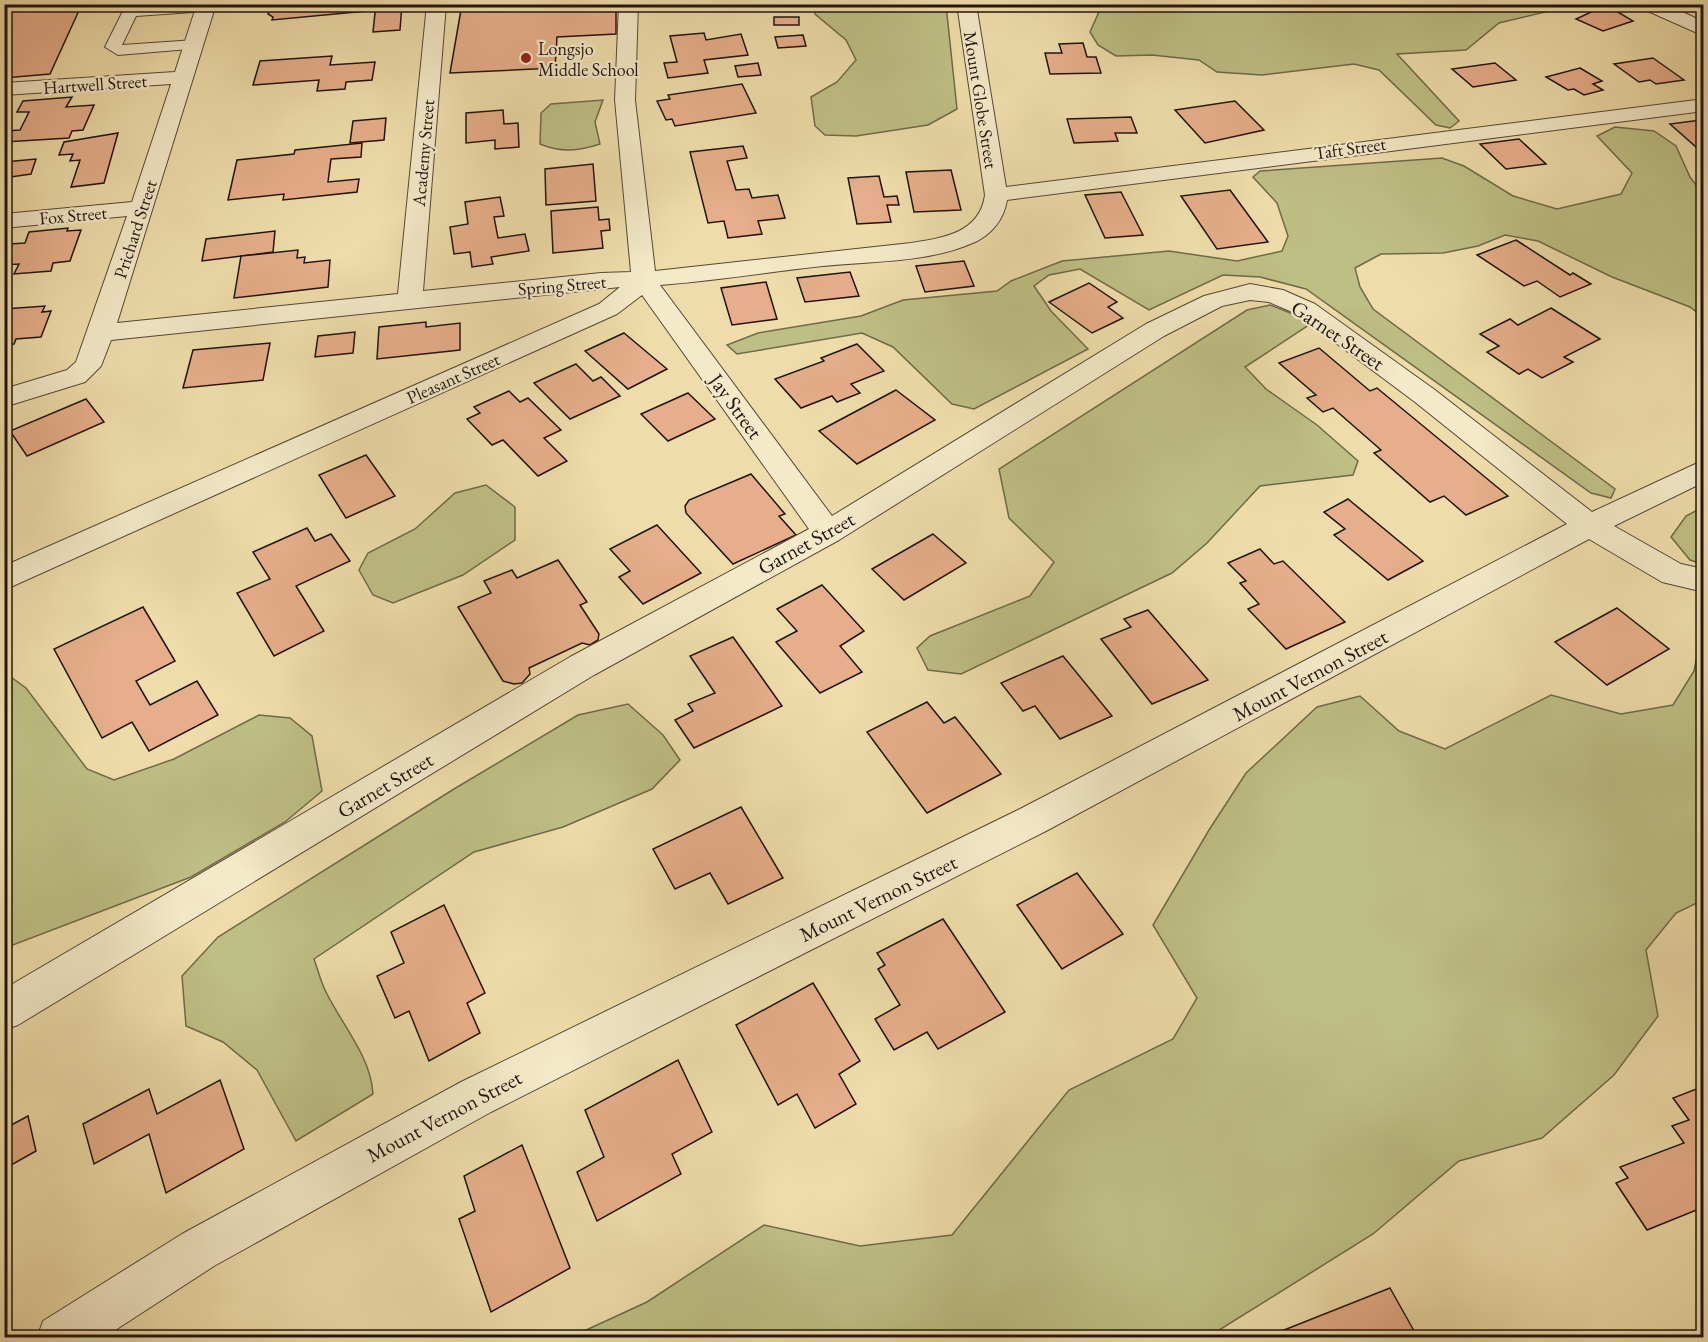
<svg xmlns="http://www.w3.org/2000/svg" width="1708" height="1342" font-family="'EB Garamond',serif">
<style>
.green{fill:#bebf85;stroke:#6f6a4a;stroke-width:1.5}
.building{fill:#e6ae8a;stroke:#201410;stroke-width:1.5}
.lines{fill:none;stroke-linecap:round;stroke-linejoin:round}
.lane-casing{stroke:#544636;stroke-width:2}
.street-casing{stroke:#544636;stroke-width:2}
.lane{fill:#f4e9c8;fill-rule:evenodd}
.street{fill:#f4e9c8;fill-rule:evenodd}
.poi-dot{fill:#8f2418;stroke:#f4e9c8;stroke-width:2}
.labels{text-anchor:middle;dominant-baseline:central;stroke-width:4.5;stroke-linejoin:round;paint-order:stroke}
.far-poi-label{font-size:18px;fill:#201410;stroke:#f4e9c8;text-anchor:start}
.far-street-label{font-size:18px;fill:#201410;stroke:#f4e9c8}
.street-label{font-size:21px;fill:#201410;stroke:#f4e9c8}
</style>
<rect width="100%" height="100%" fill="#eda"/>
<filter id="stains"><feTurbulence type="fractalNoise" baseFrequency=".00333" numOctaves="4"/><feColorMatrix values="0 0 0 0 .2 0 0 0 0 .09 0 0 0 0 .02 0 0 0 .5 -.17"/></filter>
<radialGradient id="worn" r=".72"><stop offset=".6" stop-color="#630" stop-opacity="0"/><stop offset="1" stop-color="#630" stop-opacity=".3"/></radialGradient>
<g class="green">
<polygon points="814,5 946,5 957,109 928,125 856,136 825,135 815,126 811,97 837,82 856,60 846,40 815,14"/>
<polygon points="1102,5 1102,4 1574,5 1499,23 1466,50 1397,54 1459,121 1450,128 1436,125 1379,70 1354,64 1262,75 1217,72 1199,60 1152,55 1116,56 1098,45 1090,32"/>
<path d="M603 100 595 122 600 144C579 151 561 153 540 144L541 113 551 104Z"/>
<polygon points="1615,127 1654,131 1676,146 1690,177 1703,194 1703,317 1690,307 1612,277 1538,241 1505,235 1478,246 1443,253 1381,254 1355,268 1360,287 1373,309 1615,489 1611,498 1591,493 1306,289 1260,277 1223,275 1149,310 1080,269 1049,275 1034,286 1051,311 1088,349 974,409 952,404 893,347 862,333 737,354 727,345 758,333 861,316 903,300 997,291 1011,281 1062,261 1169,251 1237,261 1282,251 1288,236 1277,203 1253,177 1260,171 1442,158 1464,166 1513,196 1557,209 1621,194 1632,173 1597,136"/>
<polygon points="1270,305 1293,314 1309,325 1245,367 1266,389 1317,425 1358,461 1353,475 1260,486 1207,543 1172,573 961,674 928,670 917,648 930,636 1030,596 1054,562 1009,518 999,469 1247,310"/>
<polygon points="486,485 515,507 515,540 463,575 393,603 373,595 359,570 368,553 415,529 455,493"/>
<polygon points="1703,507 1703,564 1690,560 1671,537 1686,516"/>
<polygon points="1703,625 1703,900 1676,913 1646,950 1658,1016 1614,1075 1542,1138 1459,1161 1373,1234 1208,1337 571,1337 647,1302 764,1225 860,1246 952,1235 1069,1090 1173,1039 1197,998 1153,925 1209,830 1246,773 1317,707 1360,696 1399,731 1445,749 1551,695 1621,714 1673,705 1694,671"/>
<polygon points="4,672 26,688 87,769 114,780 174,759 259,715 290,718 312,736 322,791 285,822 191,877 5,948"/>
<path d="M628 704 663 735 680 760 652 789 563 827 474 852 314 959C318 970 321 983 327 994 343 1026 371 1057 373 1094L296 1141 257 1070 223 1042 186 1026 182 976 218 937 454 789 578 715Z"/>
</g>
<g class="building">
<polygon points="273,4 369,4 367,11 272,20 273,17 268,14"/>
<polygon points="376,4 402,4 400,30 373,32"/>
<polygon points="462,4 616,4 616,34 557,37 555,68 450,73"/>
<polygon points="670,4 705,4 705,9 670,10"/>
<polygon points="1606,5 1633,21 1603,31 1576,19"/>
<polygon points="81,6 50,74 4,78 4,12"/>
<rect x="774" y="17" width="25" height="8"/>
<polygon points="704,33 706,40 741,34 748,55 704,60 708,73 668,78 664,63 677,62 670,36"/>
<polygon points="803,35 806,46 778,48 775,37"/>
<polygon points="1083,43 1087,57 1096,57 1101,73 1050,74 1045,53 1062,53 1059,44"/>
<polygon points="332,56 330,65 375,62 372,80 346,82 345,89 317,91 319,80 253,85 260,61"/>
<polygon points="1653,58 1684,80 1656,84 1650,80 1639,82 1614,64"/>
<polygon points="758,63 761,75 738,77 735,66"/>
<polygon points="1495,63 1516,80 1473,87 1452,69"/>
<polygon points="1580,68 1602,81 1593,84 1603,90 1584,95 1574,89 1568,90 1546,77"/>
<polygon points="742,84 756,113 675,126 672,119 666,120 657,101 670,99 668,95"/>
<polygon points="72,97 66,107 94,105 83,130 72,131 69,138 4,142 4,131 20,130 29,112 17,112 23,101"/>
<polygon points="1235,101 1264,130 1205,143 1175,110"/>
<polygon points="503,110 504,124 518,123 519,147 495,149 495,140 466,143 466,113"/>
<polygon points="1131,117 1137,133 1115,133 1118,141 1074,143 1067,119"/>
<polygon points="386,118 384,140 350,143 353,121"/>
<polygon points="1701,120 1704,121 1704,154 1670,124"/>
<polygon points="118,133 104,183 71,187 80,160 70,161 73,154 59,155 64,142"/>
<polygon points="1519,139 1546,164 1506,169 1480,144"/>
<polygon points="362,143 361,157 331,159 328,182 359,179 357,192 283,200 284,194 228,200 237,160 294,154 295,150"/>
<polygon points="743,146 747,158 727,161 736,190 749,189 752,198 778,195 785,218 758,221 762,234 728,238 724,221 708,223 690,152"/>
<polygon points="36,159 31,174 4,178 4,162"/>
<polygon points="593,164 596,201 546,205 545,169"/>
<polygon points="951,170 961,210 914,212 906,172"/>
<polygon points="879,176 884,197 897,196 899,205 887,205 891,222 857,224 848,178"/>
<polygon points="1230,190 1268,242 1217,249 1181,196"/>
<polygon points="1121,192 1143,235 1105,238 1085,195"/>
<polygon points="500,197 504,216 494,217 498,238 525,234 529,251 491,257 493,264 472,267 470,252 454,254 450,227 468,224 465,202"/>
<polygon points="598,207 599,220 609,219 610,230 601,231 603,248 553,253 551,211"/>
<polygon points="68,228 67,231 81,230 70,261 53,263 51,271 14,274 19,264 4,265 10,244 25,243 29,232"/>
<polygon points="275,231 273,252 202,261 206,239"/>
<polygon points="1516,240 1570,275 1573,273 1591,284 1560,297 1537,281 1524,286 1477,255"/>
<polygon points="298,250 297,258 305,257 304,263 330,260 328,287 234,298 241,256"/>
<polygon points="964,261 974,286 925,292 916,266"/>
<polygon points="850,272 859,296 805,302 797,278"/>
<polygon points="766,282 777,319 732,325 721,288"/>
<polygon points="1089,283 1117,302 1108,307 1123,318 1092,333 1049,302"/>
<polygon points="45,306 42,312 51,311 41,337 16,339 14,344 4,345 4,309"/>
<polygon points="1551,308 1600,339 1564,357 1573,362 1542,378 1528,369 1519,374 1487,352 1499,346 1480,334 1510,319 1518,325"/>
<polygon points="426,322 426,327 460,323 460,350 377,359 379,327"/>
<polygon points="355,332 353,353 315,357 318,336"/>
<polygon points="624,333 667,369 628,389 585,351"/>
<polygon points="270,343 263,380 183,388 193,350"/>
<polygon points="857,344 884,371 851,384 860,393 837,402 832,396 801,408 775,379 824,361 821,358"/>
<polygon points="1319,348 1370,391 1377,388 1508,496 1466,515 1444,496 1430,502 1374,453 1381,450 1333,408 1323,412 1307,398 1316,395 1279,363"/>
<polygon points="576,364 593,381 601,377 620,396 570,419 534,383"/>
<polygon points="896,390 935,420 857,464 819,431"/>
<polygon points="509,391 520,402 528,398 561,430 544,438 567,461 538,476 503,440 492,445 467,419 480,413 474,407"/>
<polygon points="688,393 715,419 668,441 641,414"/>
<polygon points="86,399 104,422 27,456 10,431"/>
<polygon points="366,455 395,496 346,518 319,475"/>
<polygon points="751,474 785,514 779,516 796,535 733,564 686,513 685,506 689,500"/>
<polygon points="1348,499 1423,561 1388,580 1334,535 1345,529 1324,512"/>
<polygon points="657,525 701,573 643,604 619,577 630,571 610,549"/>
<polygon points="307,528 315,541 331,534 350,561 296,586 324,631 274,656 237,593 270,579 253,552"/>
<polygon points="933,534 966,563 904,600 872,569"/>
<polygon points="1260,549 1274,564 1283,561 1345,622 1286,649 1248,609 1259,604 1240,583 1246,581 1228,563"/>
<polygon points="558,560 587,602 580,605 599,634 598,640 590,645 582,643 529,668 530,674 522,683 514,684 503,681 458,607 491,593 484,581 512,570 517,578"/>
<polygon points="822,585 864,631 840,646 862,672 820,693 776,642 797,631 777,609"/>
<polygon points="143,607 175,661 136,681 150,705 197,681 218,715 149,751 132,722 102,738 54,649"/>
<polygon points="1617,608 1669,649 1607,685 1555,642"/>
<polygon points="1148,610 1208,680 1152,704 1101,639 1131,627 1124,619"/>
<polygon points="733,637 782,706 694,748 675,720 693,711 688,704 715,693 690,656"/>
<polygon points="1063,656 1112,716 1060,739 1035,706 1023,711 1001,683"/>
<polygon points="927,702 944,723 955,717 1001,774 927,813 867,732"/>
<polygon points="741,807 783,878 728,904 710,873 675,889 653,849"/>
<polygon points="1077,873 1123,934 1062,969 1017,905"/>
<polygon points="444,905 485,993 467,1003 480,1033 429,1061 409,1011 395,1018 377,976 404,963 391,932"/>
<polygon points="943,919 1005,1012 938,1049 927,1032 894,1050 875,1019 900,1005 878,969 885,965 877,953"/>
<polygon points="813,983 860,1061 839,1074 856,1104 815,1128 797,1094 778,1105 736,1025"/>
<polygon points="678,1060 712,1132 672,1154 681,1174 597,1221 577,1172 604,1157 585,1110"/>
<polygon points="220,1080 244,1149 166,1193 149,1134 94,1164 83,1124 149,1089 157,1114"/>
<polygon points="1704,1086 1704,1207 1647,1230 1616,1183 1628,1178 1620,1167 1684,1143 1672,1126 1689,1120 1673,1098"/>
<polygon points="28,1116 36,1151 4,1169 4,1129"/>
<polygon points="522,1145 570,1268 491,1312 459,1219 475,1211 464,1176"/>
<polygon points="1390,1288 1418,1338 1275,1338 1274,1334"/>
</g>
<g class="lines">
<g class="lane-casing">
<polygon id="lane" points="166,4 215,6 207,11 136,16 122,45 195,40 203,45 201,48 118,55 105,47 124,9"/>
</g>
<g class="street-casing">
<g id="street">
<path d="M197 4H216L117 323 398 294 427 4H446L423 291 601 273 631 272 615 100 619 4H638L635 100 655 271 911 243C943 238 980 233 985 195L957 4H976L1006 187 1704 99V111L1007 200C1004 219 992 234 975 242 929 263 872 261 823 266 768 272 714 281 660 285L832 516 1146 324 1204 296 1250 284 1283 290 1315 304 1435 390 1592 512 1704 460V482L1614 526 1681 564 1704 569V592L1662 582 1589 539 1046 831 491 1112 214 1266 103 1338H37L43 1321 182 1234 461 1082 1020 809 1567 524 1415 402 1297 314 1269 302 1250 300 1222 306 1164 336 839 540 594 675 18 1025 4 1030V989L570 657 809 529 642 295 617 314 4 590V566L599 304 620 287 111 340 101 366 85 382 4 407V389L67 370 76 362 127 216 4 228V214L132 202 171 84 4 95V83L175 72Z"/>
<polygon points="1639,4 1665,4 1704,22 1704,36 1641,8"/>
</g>
</g>
<use href="#lane" class="lane"/>
<use href="#street" class="street"/>
</g>
<circle class="poi-dot" cx="526" cy="58" r="6"/>
<g class="labels">
<g class="far-poi-label">
<text x="538" y="48">Longsjo<tspan x="538" dy="21">Middle School</tspan></text>
</g>
<g class="far-street-label">
<text transform="translate(95 84) rotate(-4)">Hartwell Street</text>
<text transform="translate(981 100) rotate(81)">Mount Globe Street</text>
<text transform="translate(1350 148) rotate(-8)">Taft Street</text>
<text transform="translate(423 153) rotate(-85)">Academy Street</text>
<text transform="translate(73 215) rotate(-5)">Fox Street</text>
<text transform="translate(135 229) rotate(-72)">Prichard Street</text>
<text transform="translate(562 285) rotate(-5)">Spring Street</text>
<text transform="translate(453 378) rotate(-24)">Pleasant Street</text>
</g>
<g class="street-label">
<text transform="translate(1338 335) rotate(34)">Garnet Street</text>
<text transform="translate(736 406) rotate(54)">Jay Street</text>
<text transform="translate(806 543) rotate(-29)">Garnet Street</text>
<text transform="translate(1310 675) rotate(-28)">Mount Vernon Street</text>
<text transform="translate(385 785) rotate(-31)">Garnet Street</text>
<text transform="translate(878 898) rotate(-26)">Mount Vernon Street</text>
<text transform="translate(444 1116) rotate(-28)">Mount Vernon Street</text>
</g>
</g>
<rect width="1708" height="1342" fill="none" stroke="#eda" stroke-width="24"/>
<rect x="6" y="6" width="1696" height="1330" fill="none" stroke="#201410" stroke-width="3"/>
<rect x="12" y="12" width="1684" height="1318" fill="none" stroke="#201410" stroke-width="1.5"/>
<rect width="100%" height="100%" filter="url(#stains)"/>
<rect width="100%" height="100%" fill="url(#worn)"/>
</svg>
